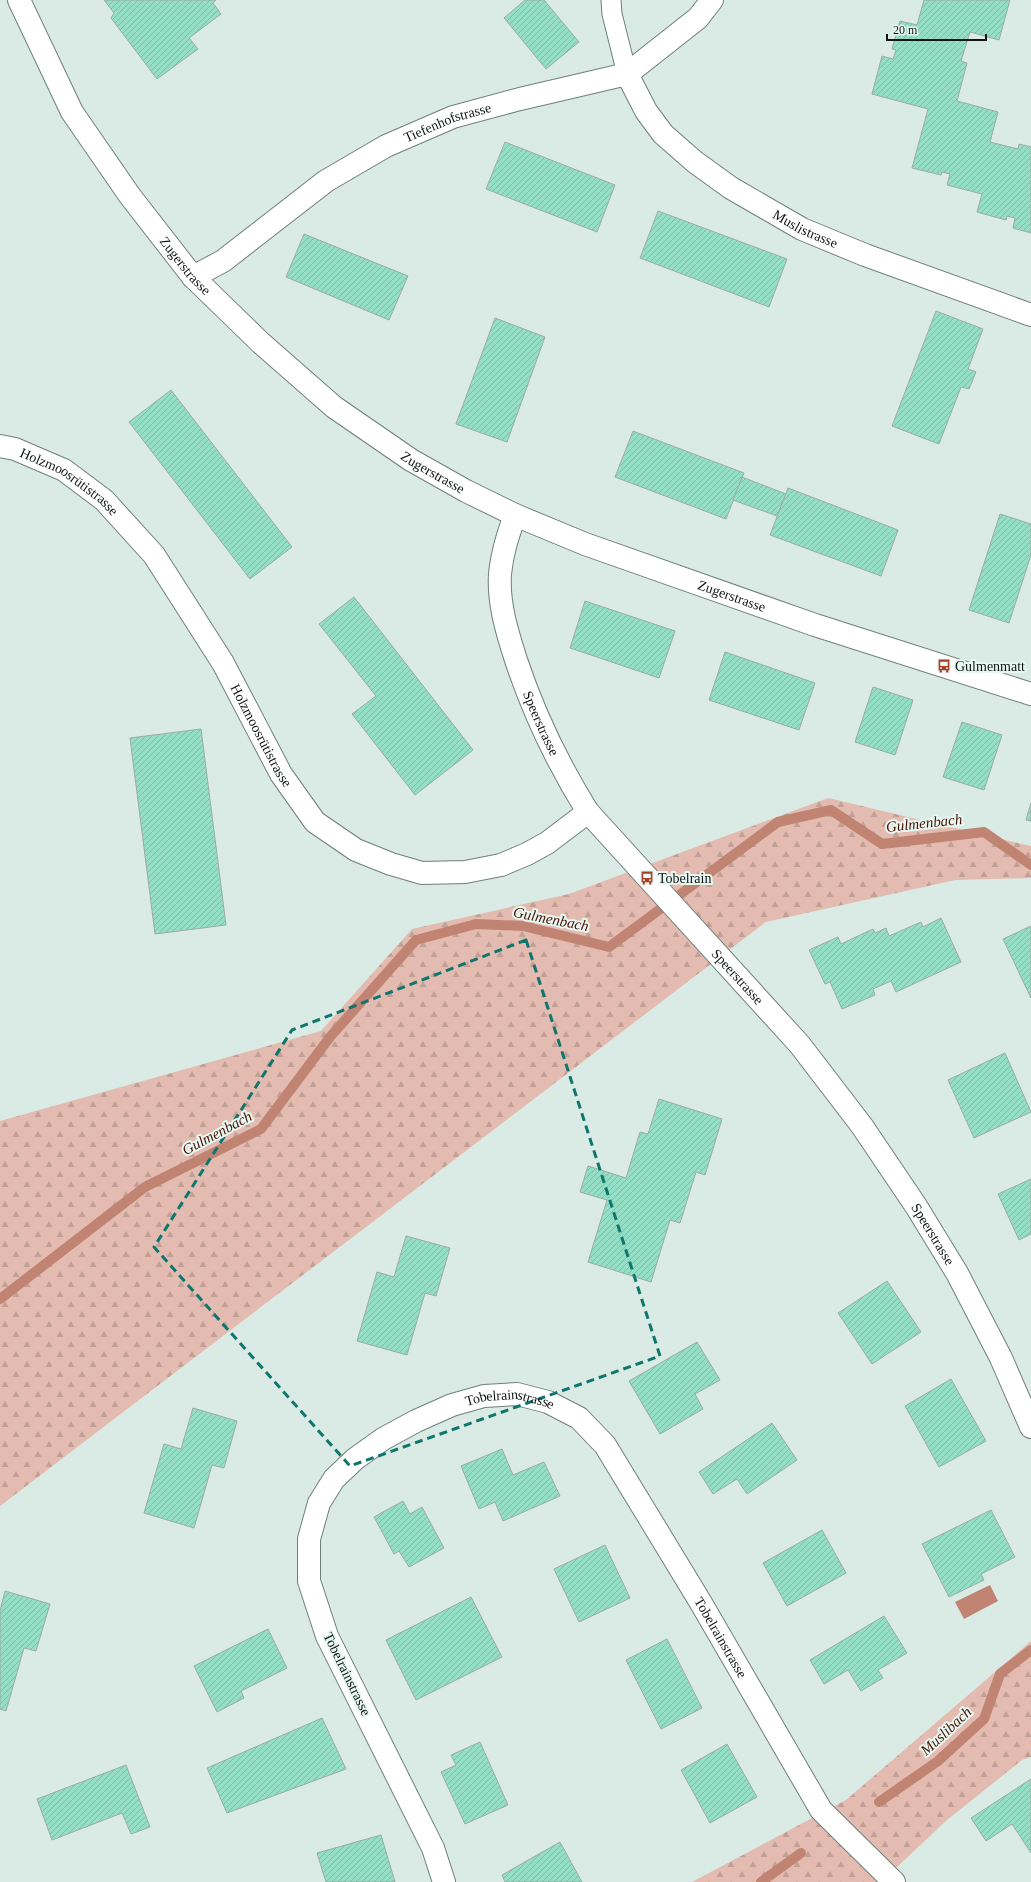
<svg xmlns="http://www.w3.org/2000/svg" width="1031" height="1882" font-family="'Times New Roman',serif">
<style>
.forest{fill:url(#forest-firs)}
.water{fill:#c18473}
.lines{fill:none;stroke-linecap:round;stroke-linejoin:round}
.stream{stroke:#c18473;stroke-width:10}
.building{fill:url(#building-hatch);stroke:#9caba6}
.lane-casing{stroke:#707f7a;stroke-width:21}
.street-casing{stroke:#707f7a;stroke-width:24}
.secondary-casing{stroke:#707f7a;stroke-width:24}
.lane{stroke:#fff;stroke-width:19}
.street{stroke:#fff;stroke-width:22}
.secondary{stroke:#fff;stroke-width:22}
.marked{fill:none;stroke:#0f766e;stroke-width:3;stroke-dasharray:8 5;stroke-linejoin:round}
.labels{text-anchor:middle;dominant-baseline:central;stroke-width:4;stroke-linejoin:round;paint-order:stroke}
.street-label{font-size:14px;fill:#101513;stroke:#e7f7f1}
.poi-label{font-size:14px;fill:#101513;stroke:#e7f7f1;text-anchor:start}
.water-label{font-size:15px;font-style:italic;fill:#4c1305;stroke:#e7f7f1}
</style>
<defs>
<pattern id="forest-firs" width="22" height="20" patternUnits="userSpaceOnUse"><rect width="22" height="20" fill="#e3bbb0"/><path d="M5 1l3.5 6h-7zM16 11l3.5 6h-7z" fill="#c2a096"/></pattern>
<pattern id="building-hatch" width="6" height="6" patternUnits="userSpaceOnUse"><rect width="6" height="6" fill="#95dec6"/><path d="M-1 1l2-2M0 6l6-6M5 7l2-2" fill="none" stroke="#7fbea9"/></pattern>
</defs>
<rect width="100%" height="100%" fill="#daeae4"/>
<g class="forest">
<polygon points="828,798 1031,846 1031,878 955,880 766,922 0,1506 0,1121 321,1031 412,929 569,894"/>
<polygon points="1031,1641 1031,1757 1022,1760 947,1820 881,1882 692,1882 846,1800"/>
</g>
<polygon class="water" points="990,1585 998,1601 964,1619 955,1602"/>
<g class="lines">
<g class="stream">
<polyline points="0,1299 145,1187 261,1129 330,1037 416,940 476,924 523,926 609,947 778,822 831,810 882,844 984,832 1031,865"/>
<polyline points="879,1802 938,1761 984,1719 1000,1674 1031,1650"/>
<polyline points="761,1882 801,1853"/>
</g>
</g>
<g class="building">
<polygon points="104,0 216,0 213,3 221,14 189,38 198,49 157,79 111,18 114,13"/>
<polygon points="525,0 544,0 579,42 546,69 504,18"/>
<polygon points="924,0 1010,0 999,40 970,32 961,61 967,63 957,101 998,112 990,142 1018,149 1019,144 1031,147 1031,233 1013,228 1015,218 1007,216 1006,220 977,212 982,194 947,185 950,174 942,172 941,175 912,168 928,109 872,94 882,56 893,59 896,50 892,49 900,21 917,25"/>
<polygon points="505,142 615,185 597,232 486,189"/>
<polygon points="658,211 787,259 769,307 640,258"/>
<polygon points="304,234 408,276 389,320 286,277"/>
<polygon points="936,311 983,329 968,369 976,372 969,389 961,387 939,444 892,426"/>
<polygon points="495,318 545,337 507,442 456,424"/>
<polygon points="171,390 292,547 250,579 129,422"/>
<polygon points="633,431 744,473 726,519 615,477"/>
<polygon points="742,477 786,494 777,516 733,500"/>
<polygon points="788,488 898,530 881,576 770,535"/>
<polygon points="1000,514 1031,524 1031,555 1009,623 969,610"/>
<polygon points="354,597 473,750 415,795 352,714 376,696 319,624"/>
<polygon points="585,601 675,631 659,678 570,648"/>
<polygon points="725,652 815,683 799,730 709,700"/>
<polygon points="873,687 913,700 895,755 855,742"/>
<polygon points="962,722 1002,735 984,790 943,777"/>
<polygon points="201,729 226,925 155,934 130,738"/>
<polygon points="1031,803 1031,821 1026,820"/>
<polygon points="941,918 961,962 896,992 891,981 873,989 875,995 842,1009 830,982 825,984 809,950 838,937 841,944 873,929 875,933 886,928 889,936 921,922 923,927"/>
<polygon points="1031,926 1031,998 1003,939"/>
<polygon points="1005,1053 1031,1112 974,1138 948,1080"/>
<polygon points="659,1099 722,1119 705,1175 696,1172 680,1223 670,1220 651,1282 588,1262 607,1200 580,1192 588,1166 626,1178 640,1132 648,1134"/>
<polygon points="1031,1179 1031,1234 1019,1240 998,1194"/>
<polygon points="406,1236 450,1248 436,1296 425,1293 407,1355 357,1341 377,1272 394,1277"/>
<polygon points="887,1281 921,1332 872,1364 838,1313"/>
<polygon points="697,1342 720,1380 695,1394 703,1409 660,1434 629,1381"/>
<polygon points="951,1379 986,1441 939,1467 905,1406"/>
<polygon points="193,1408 237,1421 224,1468 212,1465 194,1528 144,1513 164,1444 181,1449"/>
<polygon points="772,1423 797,1460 747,1494 737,1479 713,1494 699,1472"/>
<polygon points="502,1449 513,1475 544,1462 560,1496 503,1521 495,1502 479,1509 461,1466"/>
<polygon points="403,1501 410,1514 422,1507 444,1548 409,1567 399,1551 394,1554 374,1517"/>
<polygon points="991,1510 1015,1557 981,1574 984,1580 949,1597 922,1544"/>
<polygon points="822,1530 846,1573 787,1606 763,1563"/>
<polygon points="605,1545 630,1598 579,1622 554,1569"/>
<polygon points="5,1591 50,1604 36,1651 24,1648 6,1711 0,1709 0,1611"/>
<polygon points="471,1597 502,1657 416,1700 386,1640"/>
<polygon points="884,1616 907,1653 878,1670 883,1678 861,1691 848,1670 824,1684 810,1660"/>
<polygon points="268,1629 287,1668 241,1691 244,1698 217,1712 194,1666"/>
<polygon points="667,1639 702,1708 661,1729 626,1660"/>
<polygon points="322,1718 346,1769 227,1813 207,1768"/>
<polygon points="480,1742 508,1805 465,1824 441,1772 456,1765 451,1755"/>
<polygon points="727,1744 757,1797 710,1823 681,1770"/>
<polygon points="126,1765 150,1827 131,1834 122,1813 52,1840 37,1799"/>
<polygon points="1031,1779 1031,1853 1012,1824 986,1841 971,1818"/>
<polygon points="381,1835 395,1882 326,1882 317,1853"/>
<polygon points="560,1842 582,1882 505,1882 502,1875"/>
</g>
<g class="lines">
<g class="lane-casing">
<polyline id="lane" points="611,0 612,14 627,74"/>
</g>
<g class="street-casing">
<g id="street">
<path id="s1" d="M627 74 646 111 663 134 695 162 731 188 802 229 865 255 1031 315"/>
<path id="s2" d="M193 277 223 261 326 181 386 146 453 117 520 99 627 74 698 18 712 0"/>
<path id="s3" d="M0 446 15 449 64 470 104 500 154 555 223 663 281 774 315 822 356 850 391 864 422 873 465 872 501 865 527 854 547 843 588 812"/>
<path id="s4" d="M515 515C508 535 502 553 500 574 498 603 507 632 516 660 534 714 558 764 588 812L800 1045 862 1126 916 1206 957 1273 1001 1358 1031 1427"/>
<path id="s5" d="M444 1882 433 1848 327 1636 309 1581V1539L319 1503 334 1479 355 1459 383 1439 416 1421 452 1405 484 1396 517 1394 548 1402 579 1418 605 1445 701 1603 821 1810 894 1882"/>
</g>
</g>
<g class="secondary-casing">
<g id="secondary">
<path id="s6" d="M19 0 72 112 130 196 193 277 261 343 334 407 411 460 466 491 515 515 585 544 815 625 1031 694"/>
</g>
</g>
<use href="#lane" class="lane"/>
<use href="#street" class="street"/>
<use href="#secondary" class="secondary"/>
</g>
<path class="marked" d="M526 940 660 1356 350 1466 154 1247 292 1030Z"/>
<defs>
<g id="bus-bare" transform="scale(1.08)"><path d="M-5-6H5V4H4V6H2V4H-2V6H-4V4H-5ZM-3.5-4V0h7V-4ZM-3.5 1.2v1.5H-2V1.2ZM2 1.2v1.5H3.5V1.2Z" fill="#a94025" stroke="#e7f7f1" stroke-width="2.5" paint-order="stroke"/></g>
</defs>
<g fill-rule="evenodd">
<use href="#bus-bare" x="944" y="666"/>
<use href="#bus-bare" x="647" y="878"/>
</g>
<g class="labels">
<g class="street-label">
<text stroke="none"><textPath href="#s2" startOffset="300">Tiefenhofstrasse</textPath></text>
<text stroke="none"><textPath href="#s1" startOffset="242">Muslistrasse</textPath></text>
<text stroke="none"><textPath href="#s6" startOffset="315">Zugerstrasse</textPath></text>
<text stroke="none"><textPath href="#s6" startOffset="639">Zugerstrasse</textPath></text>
<text stroke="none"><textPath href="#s3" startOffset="79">Holzmoosrütistrasse</textPath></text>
<text stroke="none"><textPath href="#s6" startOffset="963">Zugerstrasse</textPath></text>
<text stroke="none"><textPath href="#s4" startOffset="217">Speerstrasse</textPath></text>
<text stroke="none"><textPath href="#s3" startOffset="403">Holzmoosrütistrasse</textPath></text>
<text stroke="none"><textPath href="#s4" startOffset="540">Speerstrasse</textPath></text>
<text stroke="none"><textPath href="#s4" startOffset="864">Speerstrasse</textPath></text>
<text stroke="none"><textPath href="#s5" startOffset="638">Tobelrainstrasse</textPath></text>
<text stroke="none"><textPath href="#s5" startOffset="974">Tobelrainstrasse</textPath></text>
<text transform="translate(347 1674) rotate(64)">Tobelrainstrasse</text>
</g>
<g class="poi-label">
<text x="955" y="666">Gulmenmatt</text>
<text x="658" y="878">Tobelrain</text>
</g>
<g class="water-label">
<text transform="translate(924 823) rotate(-6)">Gulmenbach</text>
<text transform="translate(551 919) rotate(11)">Gulmenbach</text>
<text transform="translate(217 1133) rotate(-28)">Gulmenbach</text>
<text transform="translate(946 1731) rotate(-43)">Muslibach</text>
</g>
</g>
<path d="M887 34v6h99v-6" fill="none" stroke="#101513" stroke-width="2"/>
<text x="893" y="34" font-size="12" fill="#101513" stroke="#e7f7f1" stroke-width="3" paint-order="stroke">20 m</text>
</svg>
